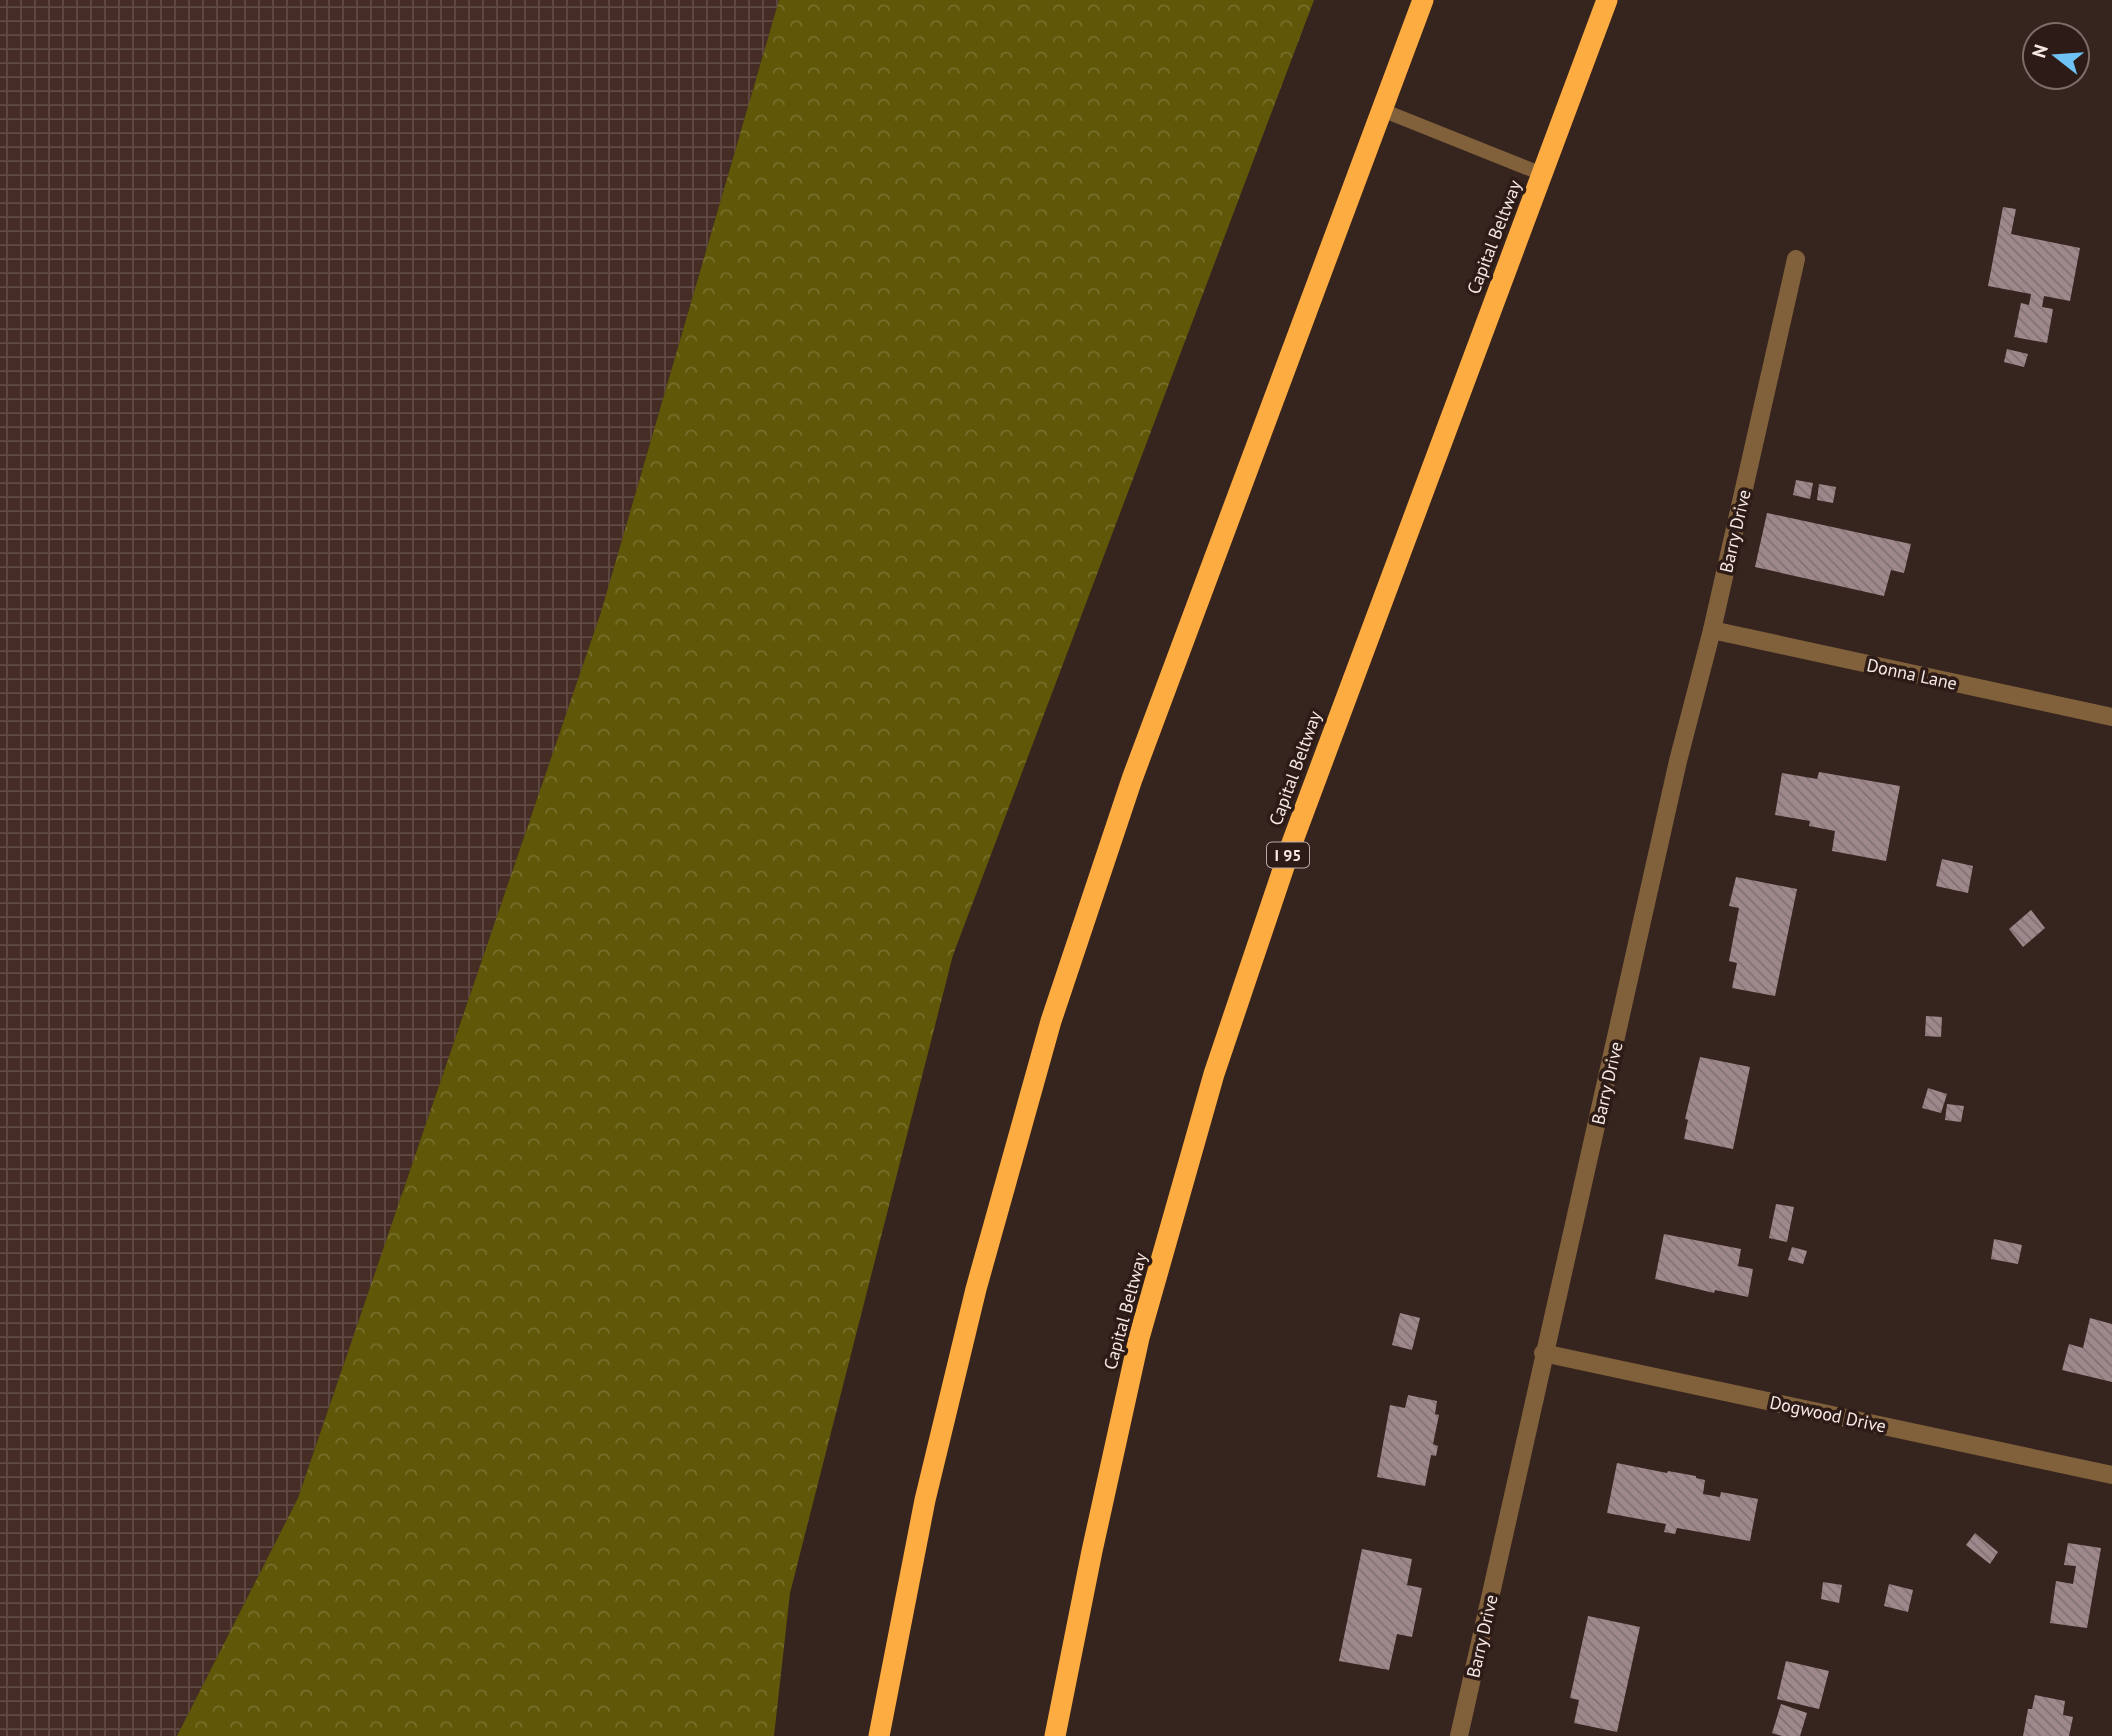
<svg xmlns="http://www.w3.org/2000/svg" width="2112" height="1736" font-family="'PT Sans',sans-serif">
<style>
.industrial{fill:url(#industrial-grid)}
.forest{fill:url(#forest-crowns)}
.building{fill:url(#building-back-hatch)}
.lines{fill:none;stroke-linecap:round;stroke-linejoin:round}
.service{stroke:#81613b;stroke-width:14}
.minor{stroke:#81613b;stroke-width:18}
.motorway{stroke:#fdac41;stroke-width:21}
.labels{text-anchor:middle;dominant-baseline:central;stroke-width:7;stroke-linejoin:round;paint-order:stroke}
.shield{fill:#2c1b16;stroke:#b9aaa7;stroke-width:2}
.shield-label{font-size:16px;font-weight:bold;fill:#f5e8e5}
.street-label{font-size:18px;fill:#f5e8e5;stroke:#2c1b16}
</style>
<defs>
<pattern id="industrial-grid" width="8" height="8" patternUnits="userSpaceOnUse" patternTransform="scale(1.75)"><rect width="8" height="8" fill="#452c25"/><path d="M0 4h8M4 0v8" fill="none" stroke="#604b44"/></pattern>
<pattern id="forest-crowns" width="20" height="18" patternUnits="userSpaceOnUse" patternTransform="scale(1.75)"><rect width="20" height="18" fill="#605708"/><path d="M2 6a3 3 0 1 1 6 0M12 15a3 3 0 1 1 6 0" fill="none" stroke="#776f2c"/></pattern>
<pattern id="building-back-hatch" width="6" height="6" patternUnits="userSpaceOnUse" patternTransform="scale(1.75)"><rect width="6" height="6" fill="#9f888c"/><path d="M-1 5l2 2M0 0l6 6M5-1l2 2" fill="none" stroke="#817173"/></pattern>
</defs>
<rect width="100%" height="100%" fill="#36241f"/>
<polygon class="industrial" points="0,0 779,0 601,612 298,1498 177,1736 0,1736"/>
<polygon class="forest" points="779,0 1314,0 953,955 790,1593 774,1736 177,1736 298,1498 601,612"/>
<g class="building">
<polygon points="2003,207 2016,209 2011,234 2080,248 2070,301 2044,296 2042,307 2053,309 2047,343 2014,337 2021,303 2029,305 2031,294 1988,286"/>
<polygon points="2007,349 2028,354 2024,367 2004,362"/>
<polygon points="1796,480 1813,483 1810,499 1793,495"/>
<polygon points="1819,484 1836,487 1833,503 1817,500"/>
<polygon points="1767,513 1911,544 1904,573 1891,570 1884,596 1755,567"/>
<polygon points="1819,772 1900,786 1886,861 1832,851 1835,831 1809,826 1810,821 1775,815 1782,773 1817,779"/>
<polygon points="1942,859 1973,866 1968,893 1936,886"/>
<polygon points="1736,877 1797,889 1775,996 1732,988 1737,963 1729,961 1739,908 1729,906"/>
<polygon points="2031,910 2045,928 2023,947 2009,929"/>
<polygon points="1926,1016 1942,1017 1941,1037 1925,1036"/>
<polygon points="1700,1057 1750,1067 1733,1149 1684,1139 1688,1120 1685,1119"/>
<polygon points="1928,1088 1947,1094 1941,1113 1922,1108"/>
<polygon points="1947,1104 1964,1106 1961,1122 1945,1120"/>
<polygon points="1776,1204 1794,1207 1787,1242 1769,1238"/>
<polygon points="1664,1234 1741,1249 1738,1266 1753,1269 1748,1297 1715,1290 1714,1293 1655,1279"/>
<polygon points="1994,1239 2022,1245 2018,1264 1991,1259"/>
<polygon points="1792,1247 1807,1251 1803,1264 1788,1260"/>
<polygon points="1400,1313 1420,1318 1412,1350 1392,1345"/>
<polygon points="2090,1318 2112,1324 2112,1382 2062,1370 2069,1344 2083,1348"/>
<polygon points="1408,1395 1437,1401 1435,1414 1439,1415 1433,1444 1438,1446 1436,1456 1431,1455 1425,1486 1377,1477 1390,1405 1405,1408"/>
<polygon points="1617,1463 1667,1473 1668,1471 1696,1476 1696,1478 1705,1480 1703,1494 1720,1497 1721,1492 1758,1499 1750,1541 1677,1528 1675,1534 1664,1532 1666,1524 1607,1513"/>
<polygon points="1975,1533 1998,1552 1990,1564 1966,1545"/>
<polygon points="2068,1543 2101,1548 2087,1628 2050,1623 2056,1581 2073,1584 2076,1566 2064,1565"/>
<polygon points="1362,1549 1412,1559 1407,1585 1422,1588 1412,1637 1397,1634 1389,1670 1339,1661"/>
<polygon points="1823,1582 1842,1585 1839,1603 1821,1599"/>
<polygon points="1889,1584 1913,1590 1908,1612 1884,1606"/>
<polygon points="1588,1616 1640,1627 1617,1732 1574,1723 1579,1700 1570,1698"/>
<polygon points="1786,1661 1829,1671 1819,1709 1777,1699"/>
<polygon points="2035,1695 2065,1701 2063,1715 2073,1717 2069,1736 2023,1736 2028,1709 2032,1709"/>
<polygon points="1781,1704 1807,1713 1800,1736 1782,1736 1772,1733"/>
</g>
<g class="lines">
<polyline class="service" points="1382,110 1542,174"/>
<g class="minor">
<polyline points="1712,630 2112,717"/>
<polyline points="1543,1353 2112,1475"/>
<polyline points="1459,1736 1678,761 1712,630 1796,259"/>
</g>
<g class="motorway">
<polyline points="879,1736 925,1500 976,1289 1051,1021 1132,779 1423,0"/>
<polyline points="1055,1736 1092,1551 1139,1338 1214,1074 1292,843 1607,0"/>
</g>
</g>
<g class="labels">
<rect class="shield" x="1267" y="842.5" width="42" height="25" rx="5"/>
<g class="shield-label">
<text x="1288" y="855">I 95</text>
</g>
<g class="street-label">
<text transform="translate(1494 237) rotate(-69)">Capital Beltway</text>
<text transform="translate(1735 531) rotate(-77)">Barry Drive</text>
<text transform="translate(1912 674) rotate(12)">Donna Lane</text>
<text transform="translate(1295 768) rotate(-70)">Capital Beltway</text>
<text transform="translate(1607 1083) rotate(-77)">Barry Drive</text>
<text transform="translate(1125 1311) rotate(-75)">Capital Beltway</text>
<text transform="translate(1828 1414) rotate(12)">Dogwood Drive</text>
<text transform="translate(1482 1636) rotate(-77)">Barry Drive</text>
</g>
</g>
<g transform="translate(2056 56) rotate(287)"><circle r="33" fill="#2c1b16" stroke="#7c6d69" stroke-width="2"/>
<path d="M0-5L12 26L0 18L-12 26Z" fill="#6fc2f4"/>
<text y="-10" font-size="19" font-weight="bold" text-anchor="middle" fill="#f5e8e5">N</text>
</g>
</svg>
